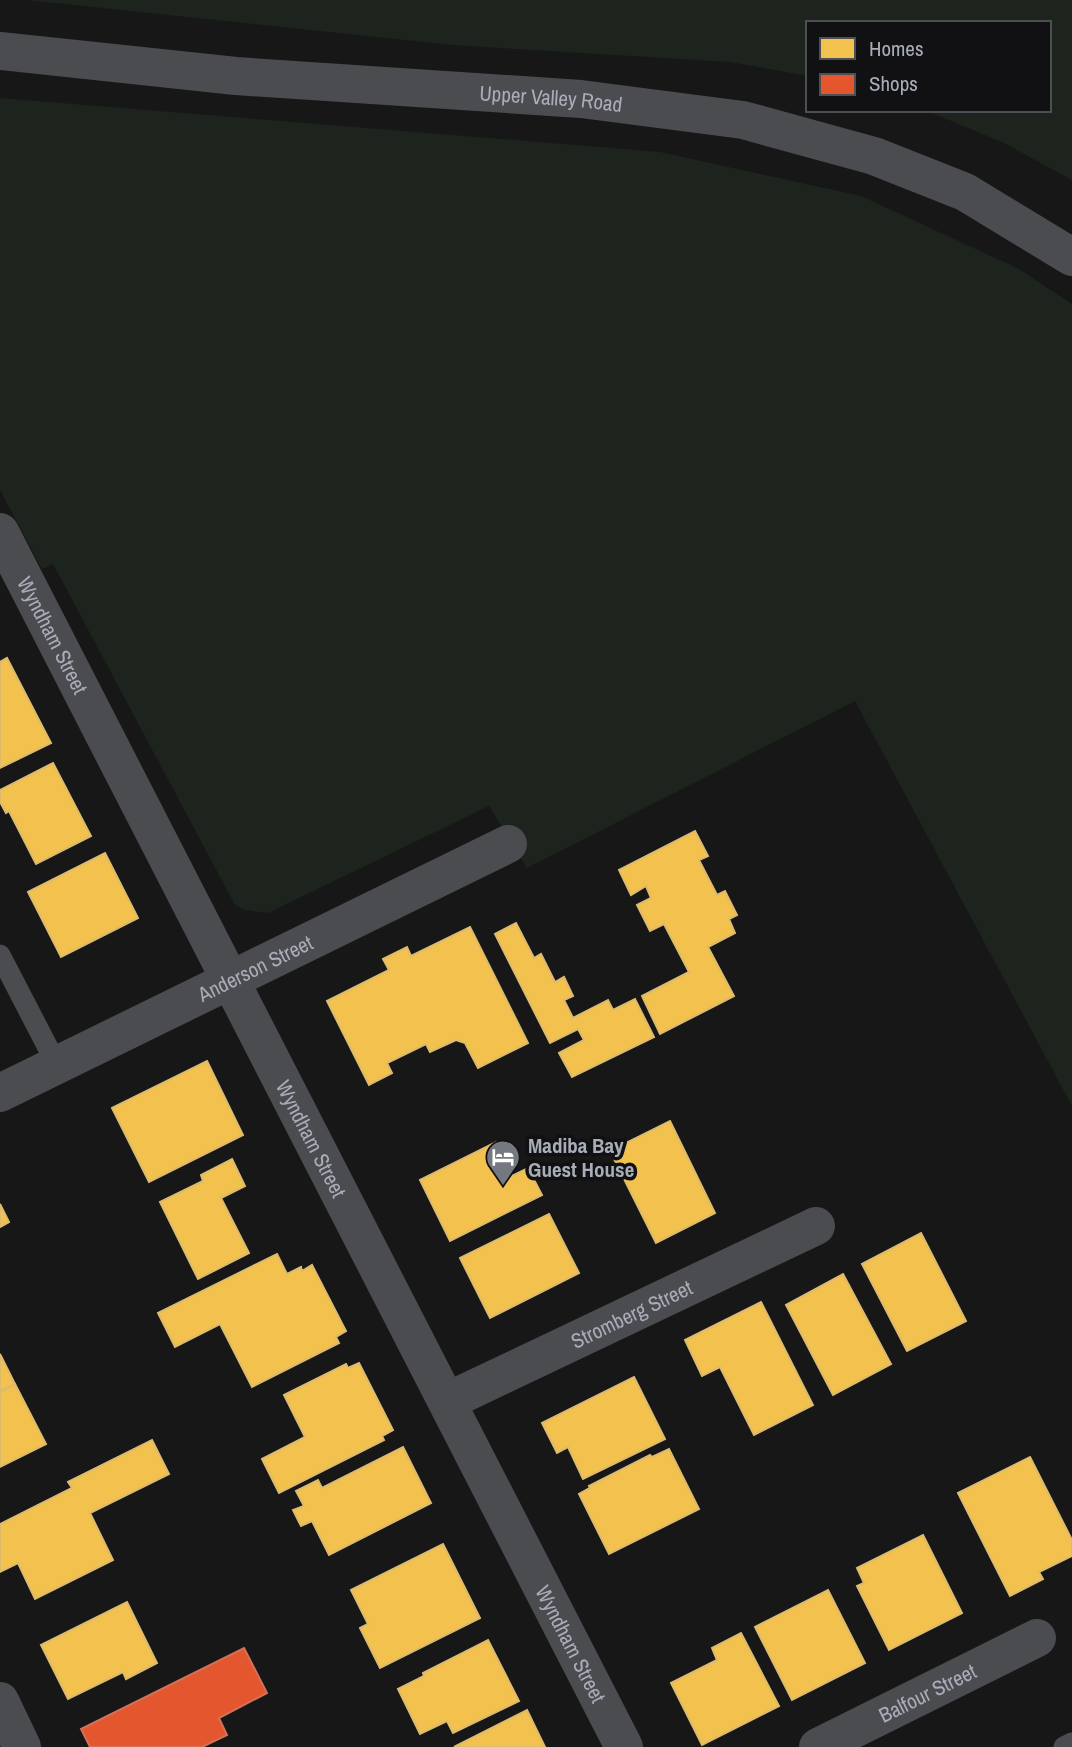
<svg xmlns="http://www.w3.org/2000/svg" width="1072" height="1747" font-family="'Archivo Narrow',sans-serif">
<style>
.green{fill:#1d241e}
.homes{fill:#f2c14e;stroke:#dcbb6e;stroke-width:2}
.shops{fill:#e4572e;stroke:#d27157;stroke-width:2}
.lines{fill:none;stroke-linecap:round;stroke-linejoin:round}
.service{stroke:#4b4c50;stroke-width:21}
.minor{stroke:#4b4c50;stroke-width:38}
.tertiary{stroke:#4b4c50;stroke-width:38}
.labels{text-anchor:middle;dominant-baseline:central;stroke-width:7;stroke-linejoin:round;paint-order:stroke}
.street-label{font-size:21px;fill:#a8adb8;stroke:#111113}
.poi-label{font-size:21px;font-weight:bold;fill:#a8adb8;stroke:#111113;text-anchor:start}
</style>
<rect width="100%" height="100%" fill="#171717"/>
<g class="green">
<polygon points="27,0 1072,0 1072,180 1004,143 925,110 1049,110 1049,23 808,23 808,76 730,62 452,45"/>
<polygon points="0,98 660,152 861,196 1019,269 1072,304 1072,1106 855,701 527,868 489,806 268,913 245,910 235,905 53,564 42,569 0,490"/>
</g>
<g class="homes">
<polygon points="7,658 51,743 0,768 0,662"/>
<polygon points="53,763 91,836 36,864 9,811 6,813 0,802 0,790"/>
<polygon points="695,831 708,856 699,860 717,895 725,891 737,915 729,919 735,933 708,947 734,996 660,1034 642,996 689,972 664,924 650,931 637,905 651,898 646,886 631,895 619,870"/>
<polygon points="105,853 138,918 61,957 28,892"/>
<polygon points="516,923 534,958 541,954 555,982 564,977 573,996 564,1000 573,1018 608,1000 613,1010 635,999 654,1037 572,1077 559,1053 584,1040 578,1029 550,1043 495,934"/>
<polygon points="470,927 528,1043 478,1068 465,1043 456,1040 430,1052 426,1044 387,1063 392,1073 369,1085 327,1001 389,970 383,959 407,947 411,956"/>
<polygon points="207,1061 243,1135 149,1182 112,1108"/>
<polygon points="670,1121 715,1213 656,1243 610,1151"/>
<polygon points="496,1142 512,1176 528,1168 542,1195 450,1241 420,1180"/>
<polygon points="232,1159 245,1186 221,1198 249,1253 198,1279 160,1202 203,1181 201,1175"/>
<polygon points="0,1204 9,1222 0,1227"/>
<polygon points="549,1214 579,1273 490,1318 460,1258"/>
<polygon points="921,1233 966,1321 907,1351 862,1264"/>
<polygon points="277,1254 287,1274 301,1267 302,1271 312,1265 346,1331 336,1337 339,1343 252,1387 220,1324 175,1347 158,1313"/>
<polygon points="843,1274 891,1364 833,1395 786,1305"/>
<polygon points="761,1302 813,1405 754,1435 720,1367 702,1376 685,1340"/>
<polygon points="0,1354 15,1384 0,1392"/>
<polygon points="359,1363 393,1430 382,1436 384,1440 279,1493 262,1459 305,1437 284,1395 346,1364 348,1368"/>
<polygon points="634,1377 665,1439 583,1479 568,1447 557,1453 542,1423"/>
<polygon points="15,1384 46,1444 0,1467 0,1392"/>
<polygon points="152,1440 169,1474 90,1513 113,1560 35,1599 18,1563 0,1572 0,1524 72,1488 68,1482"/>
<polygon points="403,1447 431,1503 329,1555 312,1521 301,1526 293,1510 304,1506 296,1491 318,1480 322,1488"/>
<polygon points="669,1449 699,1509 609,1554 579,1494 590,1488 589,1486 650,1455 652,1457"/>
<polygon points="1030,1457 1072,1540 1072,1556 1039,1572 1043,1579 1010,1596 958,1493"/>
<polygon points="923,1535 962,1613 889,1650 857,1586 864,1583 857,1568"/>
<polygon points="443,1544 480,1618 380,1668 360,1628 368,1624 351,1590"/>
<polygon points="828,1590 865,1663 792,1700 755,1627"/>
<polygon points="127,1602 157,1663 126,1679 123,1672 68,1699 41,1645"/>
<polygon points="741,1633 779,1706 702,1745 671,1683 717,1660 712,1648"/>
<polygon points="488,1640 519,1701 453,1733 447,1721 420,1734 398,1689 424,1676 423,1673"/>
<polygon points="527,1710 545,1747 454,1747"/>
</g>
<polygon class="shops" points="244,1648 267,1693 219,1718 227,1735 202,1747 90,1747 81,1729"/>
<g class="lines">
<g class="service">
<polyline points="0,955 57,1065"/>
<polyline points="1064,1747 1072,1743"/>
</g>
<g class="minor">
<path id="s1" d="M0 532 624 1747"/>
<path id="s2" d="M0 1093 508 844"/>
<path id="s3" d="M448 1401 816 1226"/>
<polyline points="0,1701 22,1747"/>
<path id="s4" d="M818 1747 1037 1638"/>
</g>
<path class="tertiary" id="s5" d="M0 51 236 76 581 99 743 120 874 156 965 192 1072 257"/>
</g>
<defs>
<g id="hotel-pin" transform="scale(1.75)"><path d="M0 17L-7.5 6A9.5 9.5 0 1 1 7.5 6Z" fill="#757880" stroke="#111113"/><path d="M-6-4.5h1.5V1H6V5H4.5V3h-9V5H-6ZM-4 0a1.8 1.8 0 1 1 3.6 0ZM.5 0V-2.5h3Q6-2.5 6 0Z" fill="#fff"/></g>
</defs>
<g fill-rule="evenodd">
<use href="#hotel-pin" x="503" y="1157"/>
</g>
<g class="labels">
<g class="street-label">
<text stroke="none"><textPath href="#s5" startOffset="553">Upper Valley Road</textPath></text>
<text stroke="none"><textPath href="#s1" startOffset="116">Wyndham Street</textPath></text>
<text stroke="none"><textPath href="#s2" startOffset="284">Anderson Street</textPath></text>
<text stroke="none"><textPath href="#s1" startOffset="682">Wyndham Street</textPath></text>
<text stroke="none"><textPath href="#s3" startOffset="203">Stromberg Street</textPath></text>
<text stroke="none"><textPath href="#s1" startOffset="1250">Wyndham Street</textPath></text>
<text stroke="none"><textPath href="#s4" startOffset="122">Balfour Street</textPath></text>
</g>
<g class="poi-label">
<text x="528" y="1145">Madiba Bay<tspan x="528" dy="24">Guest House</tspan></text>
</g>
</g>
<rect x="806" y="21" width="245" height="91" fill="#111113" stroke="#4d4f55" stroke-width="2"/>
<rect x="820" y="38" width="35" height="21" fill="#f2c14e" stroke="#4d4f55" stroke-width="2"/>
<text x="869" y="56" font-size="21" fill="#a8adb8">Homes</text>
<rect x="820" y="74" width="35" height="21" fill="#e4572e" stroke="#4d4f55" stroke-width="2"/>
<text x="869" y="91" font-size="21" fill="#a8adb8">Shops</text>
</svg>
